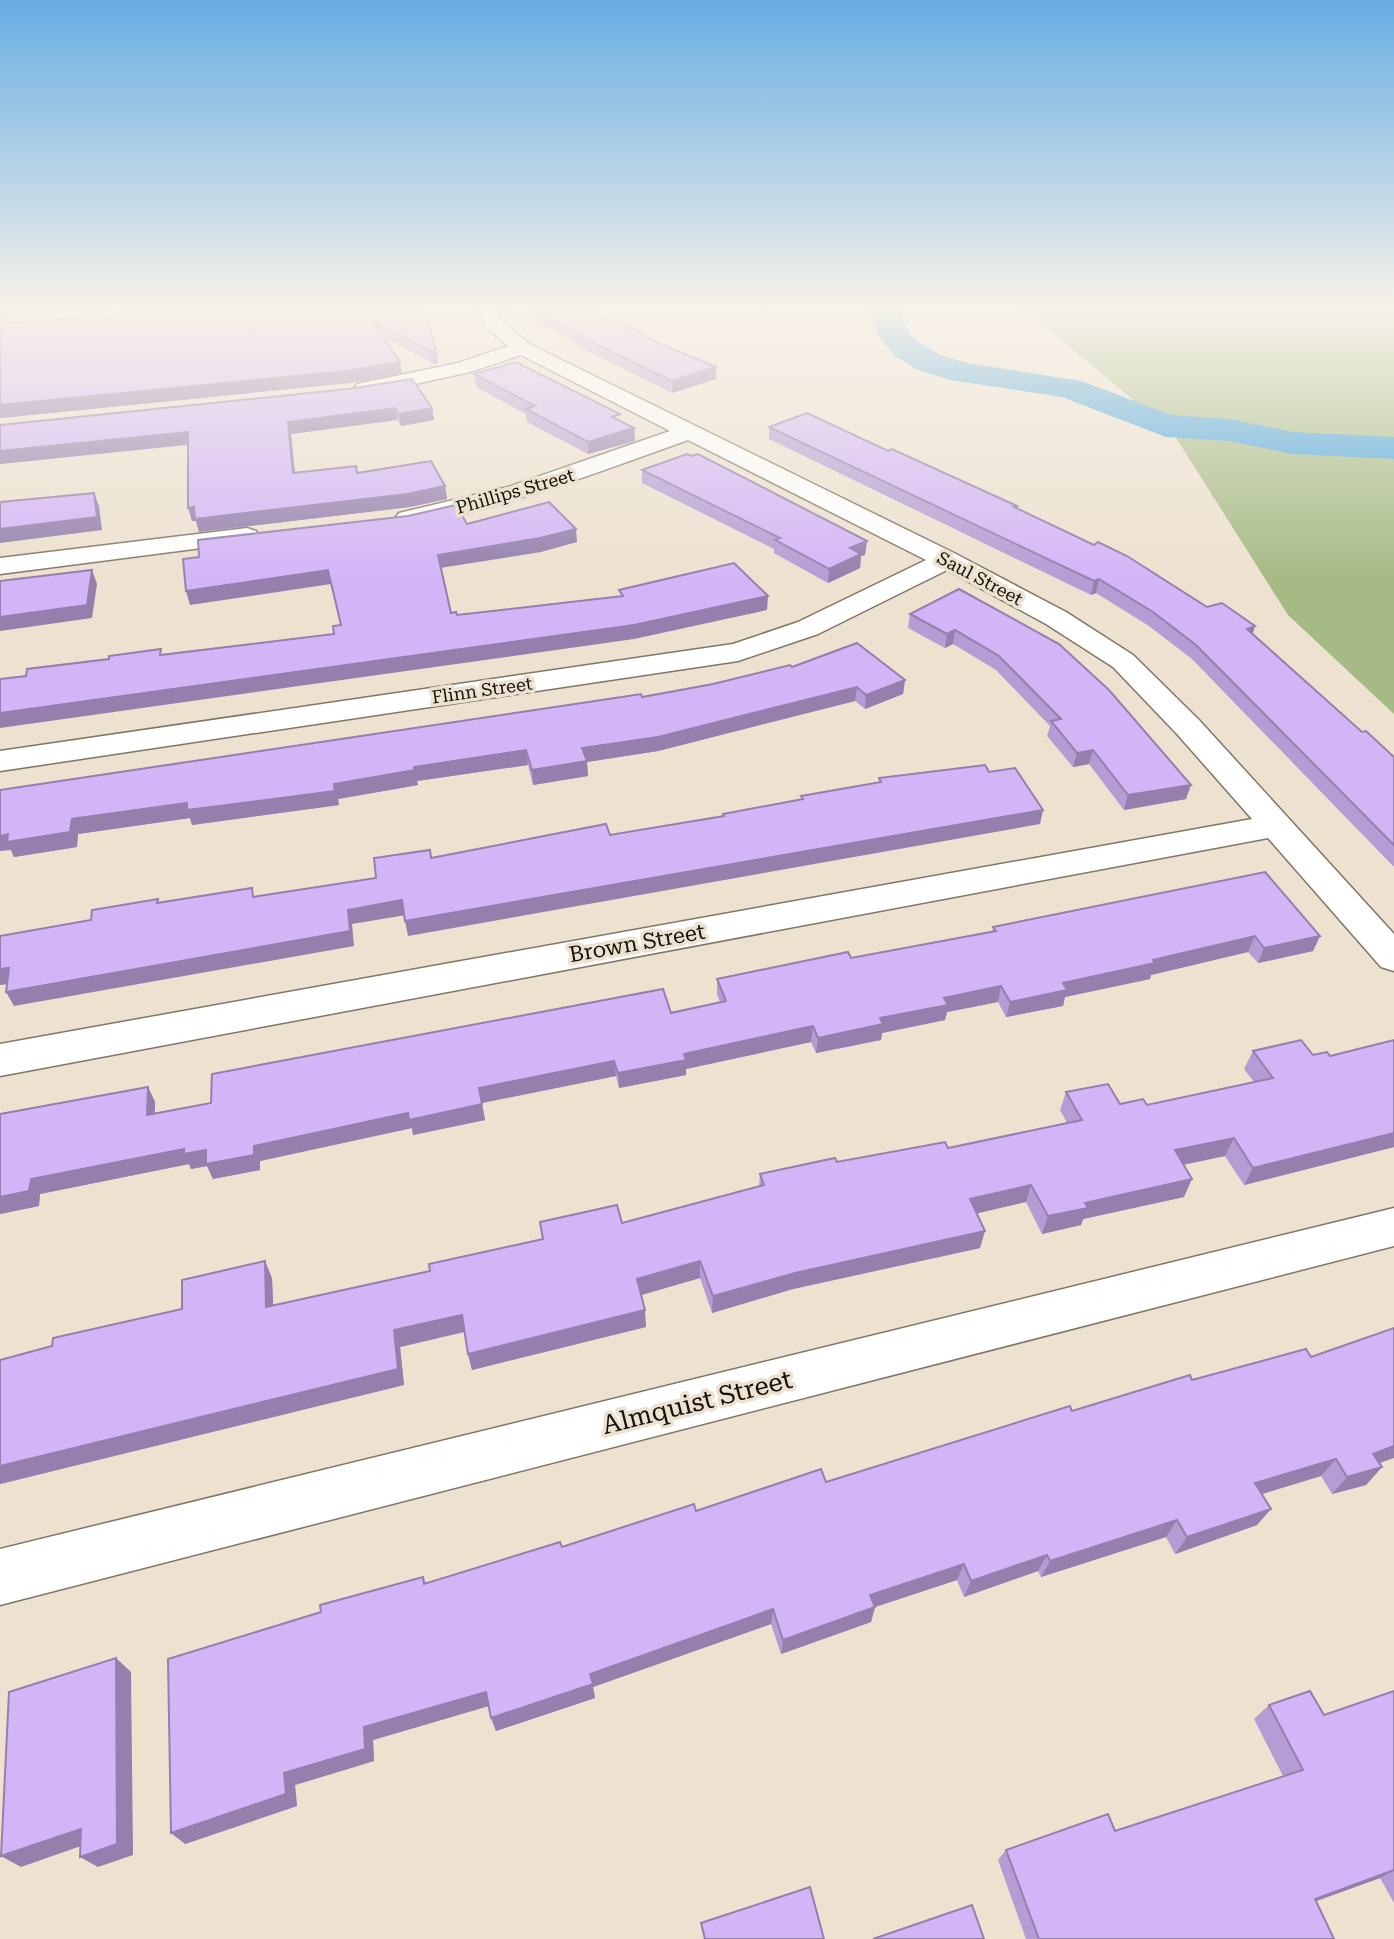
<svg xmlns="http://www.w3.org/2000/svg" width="1394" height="1939" font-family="'Roboto Serif',serif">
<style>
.green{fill:#a5ba84}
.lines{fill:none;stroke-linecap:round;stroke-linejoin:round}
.river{fill:#45a3da;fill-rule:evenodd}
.street-casing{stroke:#807566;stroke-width:3}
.street{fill:#fff;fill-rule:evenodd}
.wall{fill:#b59cd4}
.shaded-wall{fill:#947fad}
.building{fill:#d3b5f7;stroke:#947fad;stroke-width:2}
.labels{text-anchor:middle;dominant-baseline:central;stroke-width:7;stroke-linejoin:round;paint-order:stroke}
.far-street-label{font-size:18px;fill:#15110b;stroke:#ede1d0}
.street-label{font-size:22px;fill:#15110b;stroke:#ede1d0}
.near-street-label{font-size:26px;fill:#15110b;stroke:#ede1d0}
</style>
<rect width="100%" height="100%" fill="#ede1d0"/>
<polygon class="green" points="1023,308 1394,308 1394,714 1288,615 1173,433"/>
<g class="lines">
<polygon class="river" points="870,308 902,308 900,312 908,331 919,342 940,355 967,363 1081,381 1172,415 1229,419 1293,432 1394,437 1394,459 1293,454 1229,441 1166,437 1062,397 950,380 916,369 895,356 876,333 875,322 868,311"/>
<g class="street-casing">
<g id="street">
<path d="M475 308H494L500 319 529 344 956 554 1066 612 1133 655 1199 720 1394 934V971L1381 967 1268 838 0 1076V1044L1252 819 1177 734 1113 667 1046 624 947 570 818 634 738 661 0 771V751L733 644 798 622 926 560 688 440C613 467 538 495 459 515 441 519 418 528 399 523L395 518 399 513 508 487 670 431 521 355 470 372 365 395 357 394 354 389 357 384 458 363 508 346 485 326Z"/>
<polygon points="247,528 256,531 260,536 256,541 0,574 0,558"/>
<polygon points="1394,1208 1394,1246 0,1605 0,1549"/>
</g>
</g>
<use href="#street" class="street"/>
</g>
<g class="wall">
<polygon points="411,308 436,351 438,363 434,364 383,337 402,374 350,383 0,418"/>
<polygon points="528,308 593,308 598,316 716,367 716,379 672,393 586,350 535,320"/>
<polygon points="474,374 620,421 634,428 635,441 588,454 527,422 526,414 476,387"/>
<polygon points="348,389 432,408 434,420 401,426 397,420 291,434 295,473 357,473 445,486 447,499 410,507 199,532 196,521 192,521 188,445 0,464 0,425"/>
<polygon points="769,427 888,451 1017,508 1207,607 1255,626 1253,634 1362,732 1394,757 1394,867 1192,659 1149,626 1096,593 1091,595 769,439"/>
<polygon points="642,470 867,541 865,555 861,556 860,568 828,583 774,553 774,549 642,483"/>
<polygon points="959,589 1186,799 1124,810 1089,764 1073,767 1047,736 1050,726 996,670 953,644 945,648 908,628 910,614"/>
<polygon points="792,667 905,680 903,694 865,709 855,701 658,751 587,762 588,776 533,785 528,765 417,781 418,785 338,799 339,805 192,825 190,818 78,834 77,847 14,857 11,850 642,697 713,684"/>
<polygon points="993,927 1320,936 1313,951 1258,963 1248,952 1151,975 1150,979 1065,997 1063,1006 1006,1017 998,1002 947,1012 945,1020 882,1033 881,1040 816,1053 811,1042 686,1069 686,1075 619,1088 616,1076 482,1103 485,1120 413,1135 412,1128 260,1161 260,1170 213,1179 207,1166 191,1169 189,1164 40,1194 39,1206 0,1214 0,1114 148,1087 155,1102 155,1113 211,1103 720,1002 717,994 717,979 851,958 992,932"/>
<polygon points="1394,1040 1394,1147 1244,1185 1225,1156 1183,1165 1184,1197 1083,1219 1081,1225 1042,1234 1026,1202 977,1213 980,1248 793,1289 712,1313 700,1278 641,1295 646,1327 472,1370 468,1354 465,1332 400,1347 404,1385 0,1484 0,1360 182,1309 272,1278 273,1306 430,1271 543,1239 540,1222 622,1223 759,1186 760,1174 837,1162 948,1148 1067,1123 1060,1110 1066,1092 1120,1104 1147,1105 1254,1082 1244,1069 1253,1051 1330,1056"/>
<polygon points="1192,1380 1379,1463 1382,1467 1366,1485 1332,1494 1321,1476 1262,1494 1257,1525 1175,1554 1166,1537 1041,1577 1038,1571 964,1597 957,1580 875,1607 871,1622 781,1654 771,1624 593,1687 595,1698 496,1731 489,1706 373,1740 374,1761 295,1785 297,1806 185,1844 321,1612 423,1577 426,1583 696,1511 826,1482 1072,1411"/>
<polygon points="1394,1691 1394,1903 1380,1878 1316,1901 1334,1939 1026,1939 998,1860 1006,1850 1115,1831 1283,1776 1254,1719 1269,1705 1324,1715"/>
</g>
<g class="shaded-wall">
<polygon points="0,308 109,308 0,318"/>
<polygon points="436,351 438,363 434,364 432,352"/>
<polygon points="400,362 402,374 350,383 0,418 0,405"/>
<polygon points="716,367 716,379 672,393 672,381"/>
<polygon points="395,408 397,420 291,434 296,486 293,473 288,422"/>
<polygon points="432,408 434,420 401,426 399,414"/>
<polygon points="634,428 635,441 588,454 588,442"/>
<polygon points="188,432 192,444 0,464 0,451"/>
<polygon points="445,486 447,499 410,507 199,532 196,521 192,521 188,508"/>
<polygon points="94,493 99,506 102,530 0,543 0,529"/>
<polygon points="576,529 577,542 541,552 440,568 438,555"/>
<polygon points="867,541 865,555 861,556 860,568 828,583 829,569 850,548"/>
<polygon points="92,570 97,584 92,618 0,631 0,617"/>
<polygon points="328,570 331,584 190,605 186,591"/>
<polygon points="1099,579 1096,593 1091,595 1094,581"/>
<polygon points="768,596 767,610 634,639 0,728 0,713"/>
<polygon points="1255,626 1250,640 1247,629"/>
<polygon points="955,630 953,644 945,648 947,634"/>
<polygon points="905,680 903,694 865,709 866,695"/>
<polygon points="857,687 855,701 658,751 587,762 588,776 533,785 532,770 582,748"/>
<polygon points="526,750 528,765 417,781 418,785 338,799 339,805 192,825 190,818 78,834 77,847 14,857 11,850 0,851 0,836 72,819 334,784 414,767"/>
<polygon points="1093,750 1089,764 1073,767 1077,753"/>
<polygon points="1191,785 1186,799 1124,810 1128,795"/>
<polygon points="1043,810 1040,824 408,936 405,921"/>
<polygon points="402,900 406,915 352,924 354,946 14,1006 6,992 348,910"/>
<polygon points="1255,936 1248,952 1151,975 1150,979 1065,997 1063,1006 1006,1017 1010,1002 1063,983 1153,960"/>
<polygon points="1320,936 1313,951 1258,963 1264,948"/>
<polygon points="9,968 18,983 0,985 0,969"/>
<polygon points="1001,986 998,1002 947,1012 945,1020 882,1033 881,1040 816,1053 818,1038 944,998"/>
<polygon points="813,1026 811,1042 686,1069 686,1075 619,1088 618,1073 684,1054"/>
<polygon points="614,1061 616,1076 482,1103 479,1088"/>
<polygon points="148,1087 155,1102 154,1130 147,1115"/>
<polygon points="482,1104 485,1120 413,1135 412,1128 260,1161 260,1170 213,1179 207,1166 191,1169 189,1164 40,1194 39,1206 0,1214 0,1197 31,1179 184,1149 206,1150 254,1146 408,1113"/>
<polygon points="1394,1133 1394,1147 1244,1185 1253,1168"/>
<polygon points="1234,1138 1225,1156 1167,1168 1175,1150"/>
<polygon points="1192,1179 1184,1197 1083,1219 1081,1225 1042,1234 1048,1216 1085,1203"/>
<polygon points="1031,1185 1026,1202 966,1216 970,1199"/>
<polygon points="985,1231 980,1248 793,1289 712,1313 713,1296 795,1273"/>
<polygon points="265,1261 272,1278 274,1324 266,1307"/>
<polygon points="700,1261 700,1278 638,1296 637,1279"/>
<polygon points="645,1310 646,1327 472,1370 468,1354"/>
<polygon points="462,1315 467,1331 400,1347 404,1385 0,1484 0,1466 394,1330"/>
<polygon points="1394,1446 1394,1458 1357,1471 1373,1454"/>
<polygon points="1336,1459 1321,1476 1242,1500 1255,1483"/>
<polygon points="1382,1467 1366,1485 1332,1494 1347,1477"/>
<polygon points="1271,1509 1257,1525 1175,1554 1187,1537"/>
<polygon points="1177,1520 1166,1537 1041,1577 1050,1561"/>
<polygon points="1047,1555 1038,1571 964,1597 971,1581"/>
<polygon points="964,1564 957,1580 866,1610 870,1595"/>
<polygon points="875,1607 871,1622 781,1654 783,1640"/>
<polygon points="773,1609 771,1624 593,1687 595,1698 496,1731 491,1718 590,1674"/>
<polygon points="116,1658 131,1672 133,1855 98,1867 80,1857"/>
<polygon points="486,1692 492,1705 373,1740 374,1761 295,1785 297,1806 185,1844 171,1833 284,1773 364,1727"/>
<polygon points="81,1829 98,1840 21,1867 1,1856"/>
<polygon points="1394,1870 1380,1878 1297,1908 1315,1899"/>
</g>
<g class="building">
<polygon points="182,308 411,308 426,316 436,351 432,352 372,321 400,362 347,371 0,405 0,324"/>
<polygon points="533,308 593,308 598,316 607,314 658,343 716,367 672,381 585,339"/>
<polygon points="516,362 620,414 612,417 634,428 588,442 526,409 535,406 474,374"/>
<polygon points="412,379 432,408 399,414 395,408 288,422 293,473 356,466 357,473 431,461 445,486 407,494 195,519 194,507 188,508 188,432 0,451 0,425 348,389"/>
<polygon points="807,413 888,451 892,449 1017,506 1014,507 1094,545 1098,542 1127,556 1207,607 1222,603 1255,626 1247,629 1362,732 1366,731 1394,757 1394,845 1196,645 1153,612 1099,579 1094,581 769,427"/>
<polygon points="687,454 692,456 698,454 867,541 850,548 861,554 829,569 775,540 780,538 642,470"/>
<polygon points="94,493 97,517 0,529 0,502"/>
<polygon points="549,502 576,529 540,538 438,555 451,613 456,612 457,615 623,596 619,590 734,563 768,596 634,625 0,713 0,679 26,676 27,669 109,659 109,656 161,649 160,655 334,634 333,626 341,625 328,570 186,591 183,559 199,557 198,540 408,516 456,505 467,524"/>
<polygon points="92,570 87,605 0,617 0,581"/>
<polygon points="959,589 1059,644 1109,690 1191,785 1128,795 1093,750 1077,753 1051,721 1061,719 999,656 955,630 947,634 910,614"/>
<polygon points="857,643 905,680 866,695 857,687 658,737 582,748 587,761 532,770 526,750 414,767 415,770 334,784 335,791 187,810 187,803 72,819 70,832 7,842 8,834 0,836 0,790 595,701 641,694 642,697 713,684 790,665 792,667"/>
<polygon points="985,765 989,772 1015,768 1043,810 405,921 402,900 348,910 350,931 6,992 9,968 0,969 0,936 91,920 92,910 158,899 157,903 252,888 253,897 376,878 374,858 430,850 431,858 606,824 610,835 724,816 723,814 803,799 801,796 881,782 879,778"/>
<polygon points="1265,872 1320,936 1264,948 1255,936 1153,960 1155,963 1063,983 1067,990 1010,1002 1001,986 944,998 948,1005 880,1018 883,1024 818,1038 813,1026 684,1054 686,1060 618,1073 614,1061 479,1088 482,1104 409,1120 408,1113 254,1146 254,1155 206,1164 206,1150 184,1154 184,1149 31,1179 29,1191 0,1197 0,1114 148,1087 147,1115 211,1103 212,1074 663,989 671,1013 726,1001 717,979 848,952 851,958 996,931 993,927"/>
<polygon points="1301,1040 1313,1055 1327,1052 1330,1056 1394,1040 1394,1133 1253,1168 1234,1138 1175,1150 1192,1179 1085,1203 1088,1208 1048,1216 1031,1185 970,1199 985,1231 795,1273 713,1296 700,1261 637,1279 645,1310 468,1354 462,1315 394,1330 398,1369 0,1466 0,1360 52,1346 53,1338 182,1309 182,1280 265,1261 266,1307 430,1271 429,1264 543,1239 540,1222 617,1205 622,1223 764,1185 760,1174 835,1158 837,1162 945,1142 948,1148 1082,1120 1066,1092 1108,1084 1120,1104 1143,1099 1147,1105 1273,1078 1253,1051"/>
<polygon points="1394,1328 1394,1446 1373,1454 1382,1467 1347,1477 1336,1459 1255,1483 1271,1509 1187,1537 1177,1520 1050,1561 1047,1555 971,1581 964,1564 870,1595 875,1607 783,1640 773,1609 590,1674 593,1684 491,1718 486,1692 364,1727 365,1749 284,1773 286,1794 171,1833 168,1659 321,1612 320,1605 423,1577 424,1584 560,1542 562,1547 694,1504 696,1511 821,1469 826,1482 1070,1406 1072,1411 1190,1375 1192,1380 1306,1349 1311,1357"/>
<polygon points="116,1658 117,1844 80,1857 81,1829 1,1856 9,1692"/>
<polygon points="1310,1691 1324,1715 1394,1691 1394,1870 1315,1899 1334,1939 1039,1939 1006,1850 1108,1814 1115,1831 1303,1770 1269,1705"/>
<polygon points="810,1887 824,1939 705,1939 701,1923"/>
<polygon points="972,1905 984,1939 873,1939"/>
</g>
<linearGradient id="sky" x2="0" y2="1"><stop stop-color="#67ade2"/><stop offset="0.53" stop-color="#f7f2ea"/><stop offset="1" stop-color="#f7f2ea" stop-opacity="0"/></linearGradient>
<rect width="1394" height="580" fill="url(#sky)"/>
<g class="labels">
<g class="far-street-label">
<text transform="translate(515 491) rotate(-16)">Phillips Street</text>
<text transform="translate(980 578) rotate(28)">Saul Street</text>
<text transform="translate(482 690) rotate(-8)">Flinn Street</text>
</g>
<g class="street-label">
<text transform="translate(637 943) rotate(-10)">Brown Street</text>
</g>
<g class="near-street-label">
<text transform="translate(697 1402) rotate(-14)">Almquist Street</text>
</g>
</g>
</svg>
